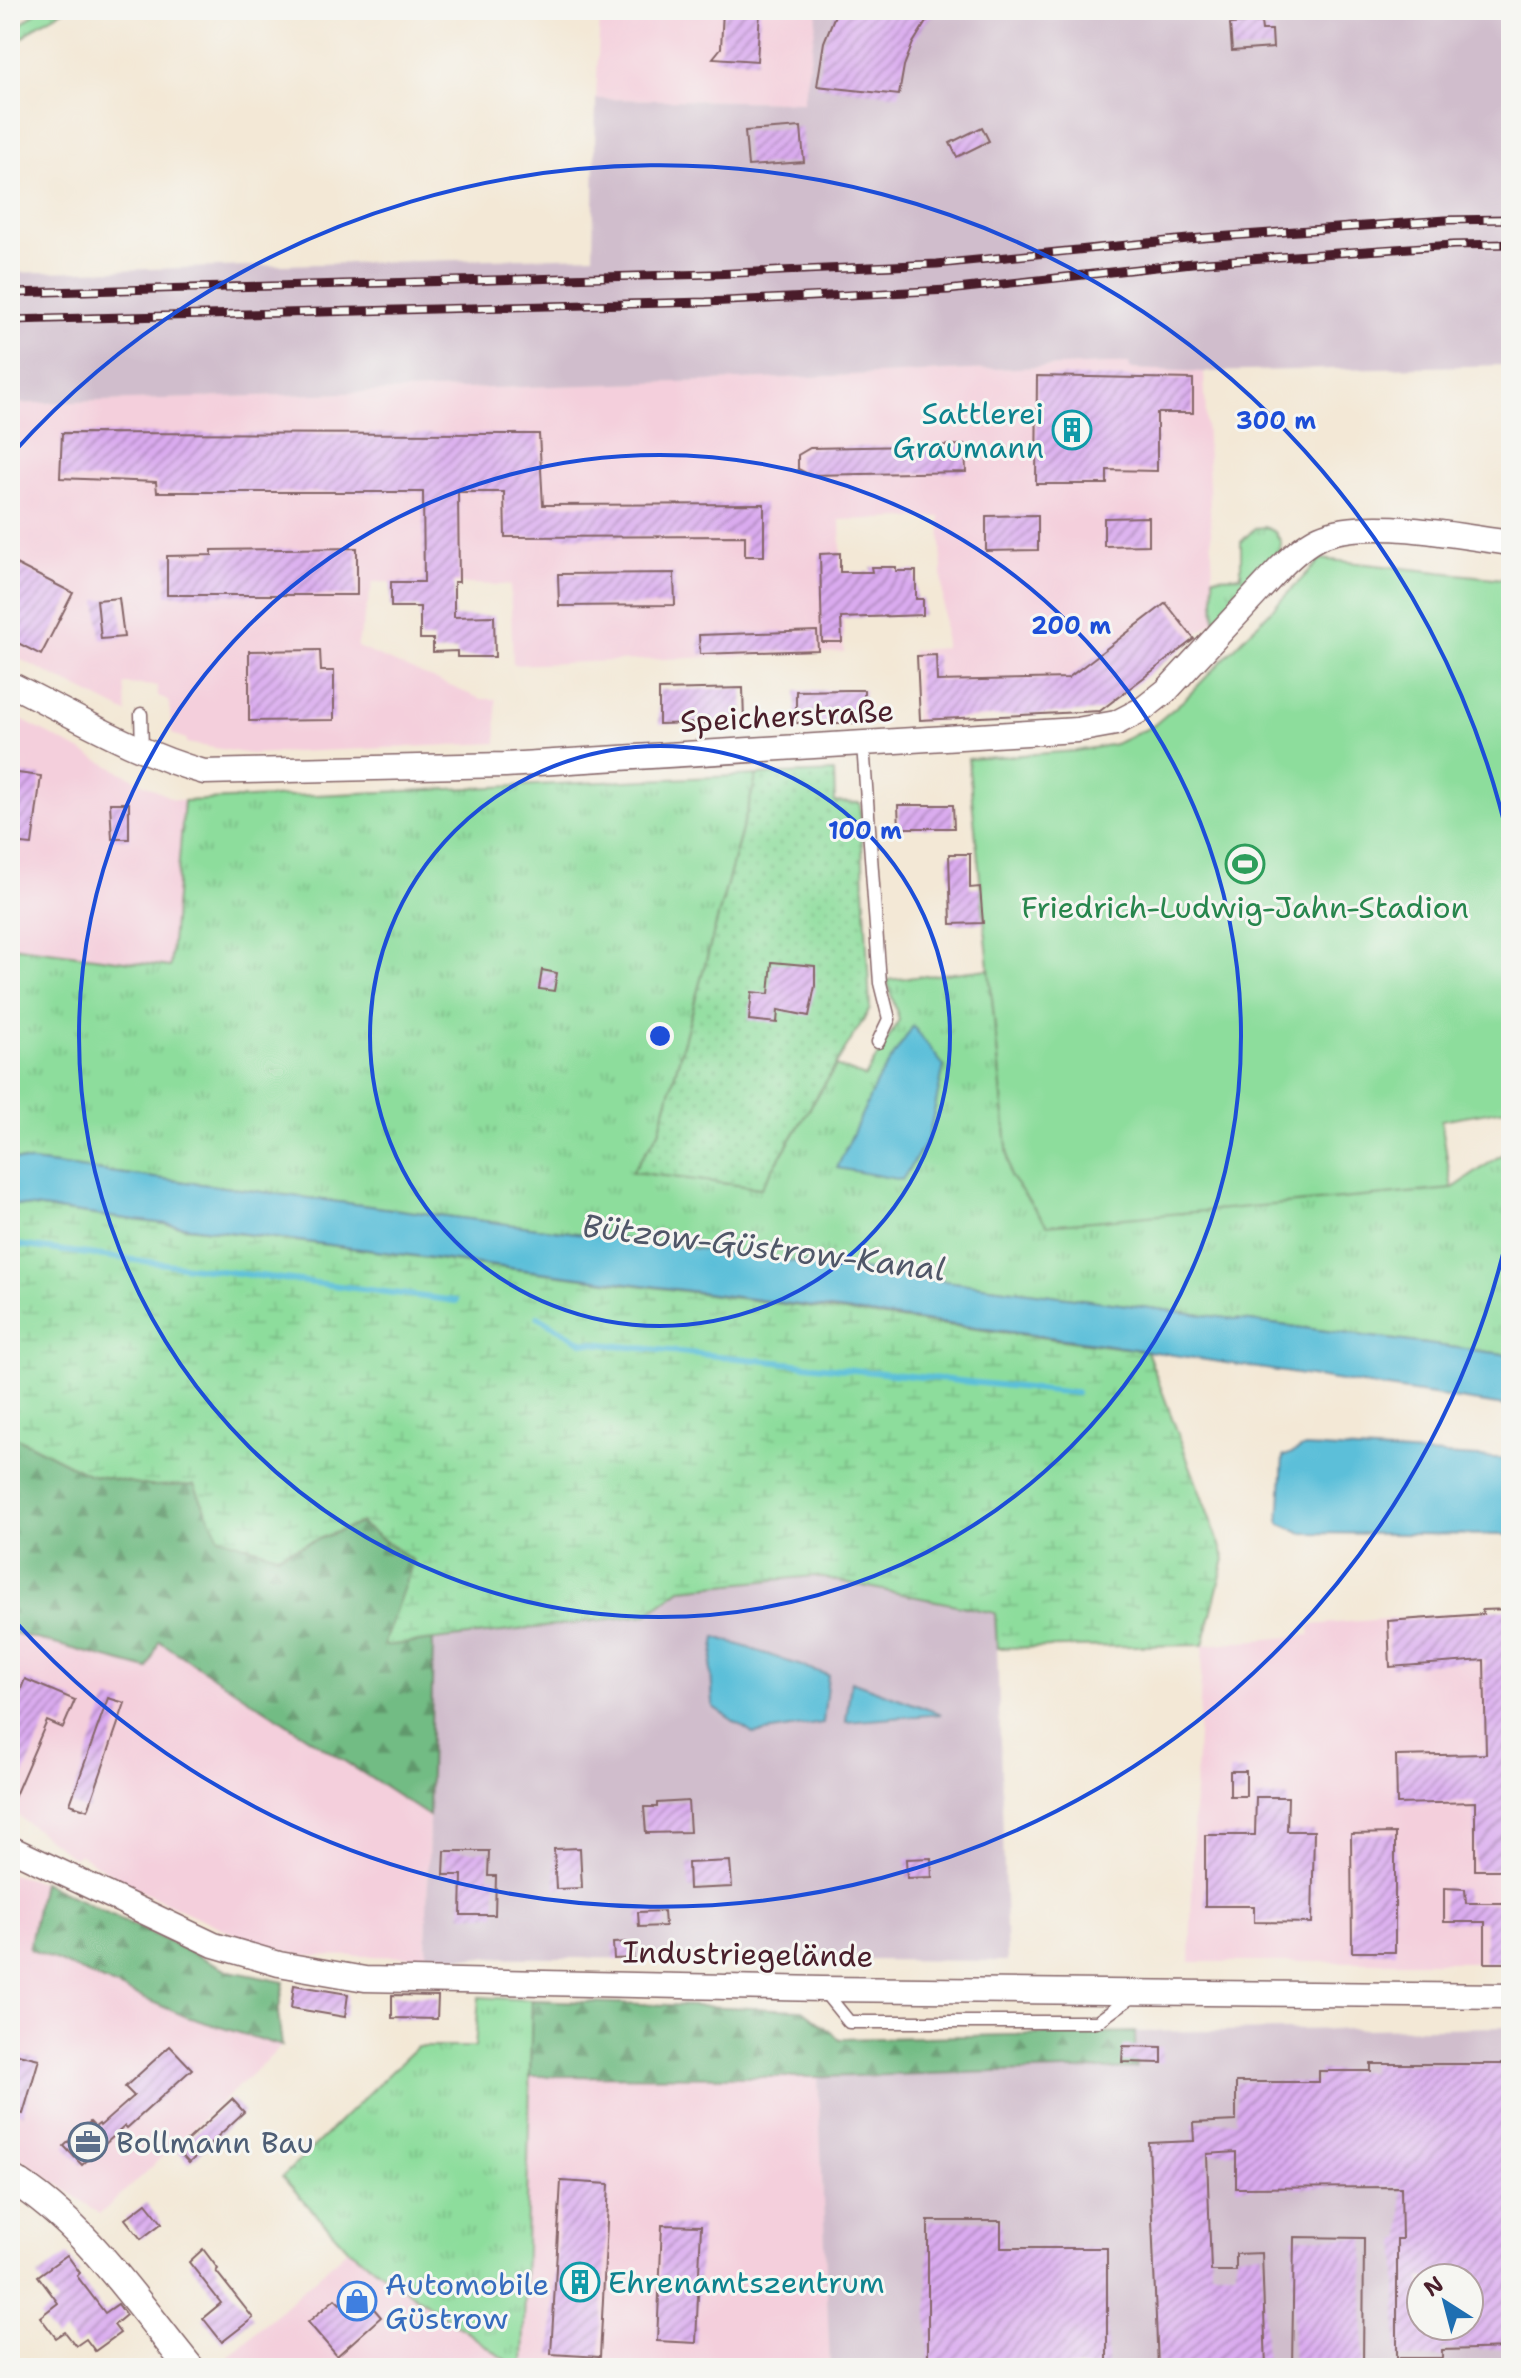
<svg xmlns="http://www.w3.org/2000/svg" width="1521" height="2378" font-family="'Shantell Sans',sans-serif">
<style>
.built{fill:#f4cfdc}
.industrial{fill:#d0bdcc;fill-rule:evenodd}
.grass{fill:url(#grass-tufts);stroke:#6c7e64;stroke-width:2}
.forest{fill:url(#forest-firs);stroke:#5e6e58;stroke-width:2}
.wetland{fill:url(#wetland-marsh);stroke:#6c7e64;stroke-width:2}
.park{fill:#8ddd9c;stroke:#6c7e64;stroke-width:2}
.garden{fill:url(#garden-dots);stroke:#6c7e64;stroke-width:2}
.water{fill:#5bbfd9;stroke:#526f82;stroke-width:2}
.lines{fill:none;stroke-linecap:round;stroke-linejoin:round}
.stream{stroke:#5bbfd9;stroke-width:6}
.building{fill:url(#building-hatch);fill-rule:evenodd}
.service-casing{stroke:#856567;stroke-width:15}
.minor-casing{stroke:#856567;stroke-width:27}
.tertiary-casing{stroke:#856567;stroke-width:31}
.service{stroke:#fff;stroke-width:12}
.minor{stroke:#fff;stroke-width:24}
.tertiary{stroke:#fff;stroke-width:28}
.rail-casing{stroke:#4a1f2b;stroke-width:9}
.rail{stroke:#f6f6f2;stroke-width:6;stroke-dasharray:18;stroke-linecap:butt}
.ring{fill:none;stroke:#1d4ed8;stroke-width:4}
.labels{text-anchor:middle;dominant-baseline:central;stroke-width:6;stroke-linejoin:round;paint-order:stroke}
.culture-label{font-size:30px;fill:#0d838f;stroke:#f6f6f2;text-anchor:end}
.street-label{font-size:30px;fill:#4a1f2b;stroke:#f6f6f2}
.leisure-label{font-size:30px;fill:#27864d;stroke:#f6f6f2}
.service-label{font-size:30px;fill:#4e5e75;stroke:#f6f6f2;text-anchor:start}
.shop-label{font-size:30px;fill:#366cbe;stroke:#f6f6f2;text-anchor:start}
.water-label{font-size:32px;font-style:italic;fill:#505768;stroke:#f6f6f2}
.centre{fill:#1d4ed8;stroke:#f6f6f2;stroke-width:4}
.ring-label{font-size:24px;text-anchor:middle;font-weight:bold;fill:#1d4ed8;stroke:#f6f6f2;stroke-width:6;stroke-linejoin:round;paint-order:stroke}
</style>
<defs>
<pattern id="grass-tufts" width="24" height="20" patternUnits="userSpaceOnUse" patternTransform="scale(2)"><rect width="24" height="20" fill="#8ddd9c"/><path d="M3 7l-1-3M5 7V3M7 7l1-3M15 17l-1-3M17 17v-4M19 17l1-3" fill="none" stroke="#7bbd87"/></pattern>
<pattern id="forest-firs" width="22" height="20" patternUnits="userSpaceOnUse" patternTransform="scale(2)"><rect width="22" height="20" fill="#72bc84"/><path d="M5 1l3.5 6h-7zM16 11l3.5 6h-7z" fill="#60986c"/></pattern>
<pattern id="wetland-marsh" width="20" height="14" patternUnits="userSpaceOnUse" patternTransform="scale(2)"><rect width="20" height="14" fill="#8ddd9c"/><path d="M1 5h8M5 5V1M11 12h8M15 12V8" fill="none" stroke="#7bbd87"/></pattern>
<pattern id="garden-dots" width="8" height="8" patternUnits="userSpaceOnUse" patternTransform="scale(2)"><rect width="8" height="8" fill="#8ddd9c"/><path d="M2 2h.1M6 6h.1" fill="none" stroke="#7bbd87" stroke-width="1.8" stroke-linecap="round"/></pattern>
<pattern id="building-hatch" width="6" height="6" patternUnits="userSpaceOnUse" patternTransform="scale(2)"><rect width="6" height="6" fill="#daabef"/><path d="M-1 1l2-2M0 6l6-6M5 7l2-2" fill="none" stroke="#b38bc2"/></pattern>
</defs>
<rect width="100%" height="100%" fill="#f6f6f2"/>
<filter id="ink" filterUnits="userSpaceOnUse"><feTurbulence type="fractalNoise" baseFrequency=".0125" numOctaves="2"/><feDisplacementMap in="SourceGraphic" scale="16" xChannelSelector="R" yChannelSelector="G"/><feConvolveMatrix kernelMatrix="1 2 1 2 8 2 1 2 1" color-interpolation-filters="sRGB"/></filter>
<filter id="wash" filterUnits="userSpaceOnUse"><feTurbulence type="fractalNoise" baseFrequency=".006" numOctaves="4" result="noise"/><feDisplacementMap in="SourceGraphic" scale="32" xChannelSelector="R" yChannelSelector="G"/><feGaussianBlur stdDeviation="1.8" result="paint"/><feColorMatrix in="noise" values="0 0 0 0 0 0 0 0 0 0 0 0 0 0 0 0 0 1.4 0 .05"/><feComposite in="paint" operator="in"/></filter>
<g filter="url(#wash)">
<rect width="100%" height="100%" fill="#f3e8d6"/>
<g class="built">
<polygon points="600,10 818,10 804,102 596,99"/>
<polygon points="1130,363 1131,369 1204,372 1215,620 1098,711 915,722 912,650 945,648 940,517 840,520 844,652 513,665 510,585 373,582 357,647 481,699 496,699 497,743 250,754 186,743 186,739 172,734 169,702 158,696 157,686 124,684 127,713 10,654 10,404 740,380"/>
<polygon points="10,714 173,799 184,801 170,968 10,946"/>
<polygon points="1511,1609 1511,1962 1190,1962 1194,1810 1203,1645 1310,1635 1310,1625"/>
<polygon points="10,1632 147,1669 158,1640 429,1816 426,1957 302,1955 245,1939 132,1887 80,1854 74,1858 10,1810"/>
<polygon points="10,1874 42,1882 30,1949 187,2017 282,2046 100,2214 28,2163 10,2153"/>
<polygon points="530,2076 818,2077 830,2368 523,2368"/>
<polygon points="348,2249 499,2354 518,2368 221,2368 219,2365"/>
</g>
<g class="industrial">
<polygon points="818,10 1511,10 1511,365 1204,372 1130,369 1129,363 740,380 10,404 10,273 593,256 596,99 803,102"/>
<polygon points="814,1576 996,1613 1007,1961 426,1957 433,1640 646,1615 681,1589"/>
<path d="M1511 2027V2368H830L818 2077 1135 2068V2032ZM1421 2278H1469V2326H1421Z"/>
</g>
<g class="grass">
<polygon points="39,10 64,10 38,25 10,48 10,33"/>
<polygon points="1265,527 1275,532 1281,542 1279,557 1215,620 1213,577 1241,576 1241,542 1255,528"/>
<polygon points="757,775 659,1132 633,1172 761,1188 836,1066 865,1077 899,1020 887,980 989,969 1010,1175 1452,1189 1511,1148 1511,1355 10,1159 10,946 170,967 184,801"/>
<polygon points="479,1997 532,2000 523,2368 518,2368 348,2249 282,2177 417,2047 475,2047"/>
</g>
<g class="forest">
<polygon points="10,1434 88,1474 150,1485 194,1485 277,1555 359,1523 413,1561 384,1645 433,1640 429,1816 159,1641 148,1669 10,1632"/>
<polygon points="42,1882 230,1971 284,1982 278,2013 282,2046 187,2017 29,1949"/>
<polygon points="532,2000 803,2010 840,2039 1135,2032 1136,2068 818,2077 530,2076"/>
</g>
<polygon class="wetland" points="10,1204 1147,1351 1225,1559 1203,1645 997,1648 995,1613 814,1576 681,1589 646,1615 383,1646 413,1561 360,1523 277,1555 219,1537 194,1485 150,1486 88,1474 10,1434"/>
<polygon class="park" points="1321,559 1511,580 1511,1108 1441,1120 1452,1189 1047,1225 1010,1176 968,759 1076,751 1115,744 1153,726 1185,699"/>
<polygon class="garden" points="834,772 835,802 860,803 870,1009 761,1188 632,1172 659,1132 757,775"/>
<g class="water">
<polygon points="913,1026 944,1066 928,1139 902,1180 837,1168 876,1083"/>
<polygon points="10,1159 1511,1355 1511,1407 1096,1343 10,1204"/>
<polygon points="1305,1447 1511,1459 1511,1535 1302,1533 1279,1523 1283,1457"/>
<polygon points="716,1637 828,1675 823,1723 753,1734 713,1707 711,1669"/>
<polygon points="851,1681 941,1714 846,1722"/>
</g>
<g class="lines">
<g class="stream">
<polyline points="10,1244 456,1301"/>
<polyline points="538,1317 582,1342 1076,1393"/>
</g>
</g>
<g id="blocks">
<g class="building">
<polygon points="723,10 760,10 757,61 713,58 721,48"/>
<polygon points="837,10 939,10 926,22 913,43 904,66 899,95 817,86 824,42"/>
<polygon points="1261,22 1262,30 1272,30 1273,48 1232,51 1230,24"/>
<polygon points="801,127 804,162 748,166 745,131"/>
<polygon points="982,127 989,141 957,157 950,143"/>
<polygon points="1037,376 1193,379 1193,413 1157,413 1157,471 1107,470 1107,484 1036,484"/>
<polygon points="62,433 539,434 543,505 764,504 764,556 745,556 745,536 505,537 504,492 458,492 459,582 454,582 454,617 494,616 495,657 457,657 457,651 433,652 433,639 420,639 420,607 391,607 391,582 424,582 423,492 157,492 156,482 60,478"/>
<polygon points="965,445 966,472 810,475 798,469 798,455 810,448"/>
<polygon points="1038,515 1038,550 986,551 986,516"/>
<polygon points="1149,517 1149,545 1104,546 1104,518"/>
<polygon points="357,548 357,595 167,595 167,556 212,555 212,550"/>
<polygon points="840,553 840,572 872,572 871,567 896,567 896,571 916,571 916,599 923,599 923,615 841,618 842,642 822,642 820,554"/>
<polygon points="10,561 73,593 41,655 10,639"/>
<polygon points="674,573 675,605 559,606 558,574"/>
<polygon points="119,598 124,637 101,639 97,600"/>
<polygon points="1166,603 1194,639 1100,711 920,720 917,656 936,655 937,681 1068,678"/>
<polygon points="817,631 818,650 700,654 699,635"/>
<polygon points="320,650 321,671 334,671 334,720 249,721 249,651"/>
<polygon points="743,688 744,722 659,724 659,690"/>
<polygon points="849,690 864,690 864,723 796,723 796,691"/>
<polygon points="10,772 41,776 32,845 10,843"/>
<polygon points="110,803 129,803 129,839 112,839"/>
<polygon points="898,805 953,805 954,828 899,828"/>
<polygon points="949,854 970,854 970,888 980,887 983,923 951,924"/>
<polygon points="772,962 815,966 815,986 809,1016 778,1010 777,1023 749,1020 752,992 769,994"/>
<polygon points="542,970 557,973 554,991 539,989"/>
<polygon points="1511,1609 1511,1870 1475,1870 1475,1802 1397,1804 1396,1756 1486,1754 1484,1660 1390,1667 1388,1621 1483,1614 1482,1610"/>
<polygon points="25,1679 75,1700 63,1728 47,1721 10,1807 10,1715"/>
<polygon points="108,1698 125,1703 88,1810 70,1804"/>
<rect x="1230" y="1771" width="16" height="25"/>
<polygon points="1256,1797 1288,1797 1287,1831 1314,1831 1312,1923 1254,1922 1254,1906 1205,1906 1205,1835 1255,1835"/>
<polygon points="688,1801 690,1832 646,1833 644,1807 657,1807 657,1803"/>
<polygon points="1395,1833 1395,1952 1352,1952 1351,1834"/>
<polygon points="580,1848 582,1888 556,1889 554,1849"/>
<polygon points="445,1851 489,1851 488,1876 496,1876 495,1915 461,1915 462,1875 444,1875"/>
<polygon points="931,1858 932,1877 907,1878 906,1859"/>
<polygon points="730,1861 732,1887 689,1889 688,1863"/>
<polygon points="1444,1888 1465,1889 1466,1903 1511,1903 1511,1963 1485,1963 1485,1922 1444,1922"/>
<polygon points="664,1911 665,1926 639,1927 638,1912"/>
<polygon points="632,1942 633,1958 614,1959 613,1943"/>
<polygon points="294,1985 348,1994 345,2017 291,2008"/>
<polygon points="392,1995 438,1996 437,2019 392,2018"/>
<polygon points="170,2046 192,2069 127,2128 125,2126 82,2165 64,2146 90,2122 95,2127 99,2124 100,2126 134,2096 125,2087"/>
<polygon points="1123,2046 1162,2047 1162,2063 1122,2062"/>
<polygon points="10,2052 39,2059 23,2114 10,2110"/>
<path d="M1371 2064H1511V2348L1442 2350V2358H1397V2239H1402L1401 2187 1236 2188V2152L1207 2154 1211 2271H1236V2254L1262 2253 1266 2368H1158L1149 2143 1194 2141 1193 2123 1236 2121V2082H1319V2071H1371ZM1421 2278H1469V2326H1421Z"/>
<polygon points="232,2099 244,2112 189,2163 177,2150"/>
<polygon points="561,2181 609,2184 600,2357 551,2354"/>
<polygon points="146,2203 162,2223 141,2239 125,2219"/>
<polygon points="928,2221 1001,2221 1001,2248 1107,2248 1107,2368 928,2368"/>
<polygon points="662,2225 701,2226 696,2343 657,2341"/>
<polygon points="1294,2237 1364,2238 1363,2368 1292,2368"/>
<polygon points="203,2249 218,2269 216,2271 253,2318 222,2342 203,2318 221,2303 189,2262"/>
<polygon points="67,2255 80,2273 77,2276 105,2313 118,2304 126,2315 114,2325 120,2333 95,2351 86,2339 76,2346 65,2332 56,2338 40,2317 58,2303 38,2276"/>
<polygon points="357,2289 381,2317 337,2356 308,2322 335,2299 340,2304"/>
</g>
</g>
</g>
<g filter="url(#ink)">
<use href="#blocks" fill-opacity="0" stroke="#856567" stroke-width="2"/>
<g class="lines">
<g class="service-casing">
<g id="service">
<polyline points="141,714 142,749"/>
<polyline points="863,744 880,983 889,1019 878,1042"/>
<polyline points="823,1990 849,2022 1097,2022 1133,1996"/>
</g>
</g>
<g class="minor-casing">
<g id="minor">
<path d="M10 684C73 715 136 753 204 772L505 765 1077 730 1116 723 1143 709 1167 690 1281 567C1293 555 1305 544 1320 537 1367 516 1460 537 1511 543"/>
<polyline points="10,1848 214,1945 279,1964 365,1979 822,1989 1511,1996"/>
</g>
</g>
<g class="tertiary-casing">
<path id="tertiary" d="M10 2178C84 2222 136 2302 190 2368"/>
</g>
<use href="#service" class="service"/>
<use href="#minor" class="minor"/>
<use href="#tertiary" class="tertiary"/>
<g class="rail-casing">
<g id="rail">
<polyline points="10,17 19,10"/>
<polyline points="10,293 713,274 937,264 1188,239 1446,220 1511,219"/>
<polyline points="10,320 706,302 948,290 1192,263 1453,245 1511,244"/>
</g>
</g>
<use href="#rail" class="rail"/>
</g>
</g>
<g class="ring">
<circle cx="660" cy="1036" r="290"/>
<circle cx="660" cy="1036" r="581"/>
<path d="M1510 1225A871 871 0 0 1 13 1619M13 453A871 871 0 0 1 1510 847"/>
</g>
<defs>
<g id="building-ring" transform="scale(2)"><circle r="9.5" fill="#f6f6f2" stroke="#0f9aa8" stroke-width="1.5"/><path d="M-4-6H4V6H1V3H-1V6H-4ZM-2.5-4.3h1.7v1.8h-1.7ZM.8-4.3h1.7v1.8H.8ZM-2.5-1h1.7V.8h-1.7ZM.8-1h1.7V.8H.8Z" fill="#0f9aa8"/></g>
<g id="stadium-ring" transform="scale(2)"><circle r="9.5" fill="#f6f6f2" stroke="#2e9e5b" stroke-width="1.5"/><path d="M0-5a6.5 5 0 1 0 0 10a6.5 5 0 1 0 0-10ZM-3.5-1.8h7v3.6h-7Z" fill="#2e9e5b"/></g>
<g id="office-ring" transform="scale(2)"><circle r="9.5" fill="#f6f6f2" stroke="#5c6f8a" stroke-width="1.5"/><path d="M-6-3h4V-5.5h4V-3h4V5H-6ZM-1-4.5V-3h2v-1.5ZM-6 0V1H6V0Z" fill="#5c6f8a"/></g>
<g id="shop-ring" transform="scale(2)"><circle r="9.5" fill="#f6f6f2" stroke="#3f7fe0" stroke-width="1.5"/><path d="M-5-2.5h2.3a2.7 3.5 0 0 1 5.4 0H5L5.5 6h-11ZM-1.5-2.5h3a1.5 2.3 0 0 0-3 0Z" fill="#3f7fe0"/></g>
</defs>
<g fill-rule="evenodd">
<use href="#building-ring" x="1072" y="430"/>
<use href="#stadium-ring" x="1245" y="864"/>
<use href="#office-ring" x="88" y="2142"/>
<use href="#building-ring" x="580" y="2282"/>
<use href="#shop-ring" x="357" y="2301"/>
</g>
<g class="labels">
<g class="culture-label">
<text x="1044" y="413">Sattlerei<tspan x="1044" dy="34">Graumann</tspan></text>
<text x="608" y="2282" text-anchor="start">Ehrenamtszentrum</text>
</g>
<g class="street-label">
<text transform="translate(787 716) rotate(-3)">Speicherstraße</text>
<text transform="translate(748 1954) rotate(1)">Industriegelände</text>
</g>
<g class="leisure-label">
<text x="1245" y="907">Friedrich-Ludwig-Jahn-Stadion</text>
</g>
<g class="service-label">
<text x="116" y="2142">Bollmann Bau</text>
</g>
<g class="shop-label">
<text x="385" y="2284">Automobile<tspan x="385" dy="34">Güstrow</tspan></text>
</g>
<g class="water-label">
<text transform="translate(764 1247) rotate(7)">Bützow-Güstrow-Kanal</text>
</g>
</g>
<circle cx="660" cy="1036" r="12" class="centre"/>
<g class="ring-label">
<text x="1276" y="429">300 m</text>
<text x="1071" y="634">200 m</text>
<text x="865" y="839">100 m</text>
</g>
<rect width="1521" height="2378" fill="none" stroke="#f6f6f2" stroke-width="40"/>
<g transform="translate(1445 2302) rotate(324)"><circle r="38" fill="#f6f6f2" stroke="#b1a0a2" stroke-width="2"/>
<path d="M0-6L14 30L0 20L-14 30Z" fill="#1f6fb2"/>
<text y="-12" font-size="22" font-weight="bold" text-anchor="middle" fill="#4a1f2b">N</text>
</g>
</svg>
